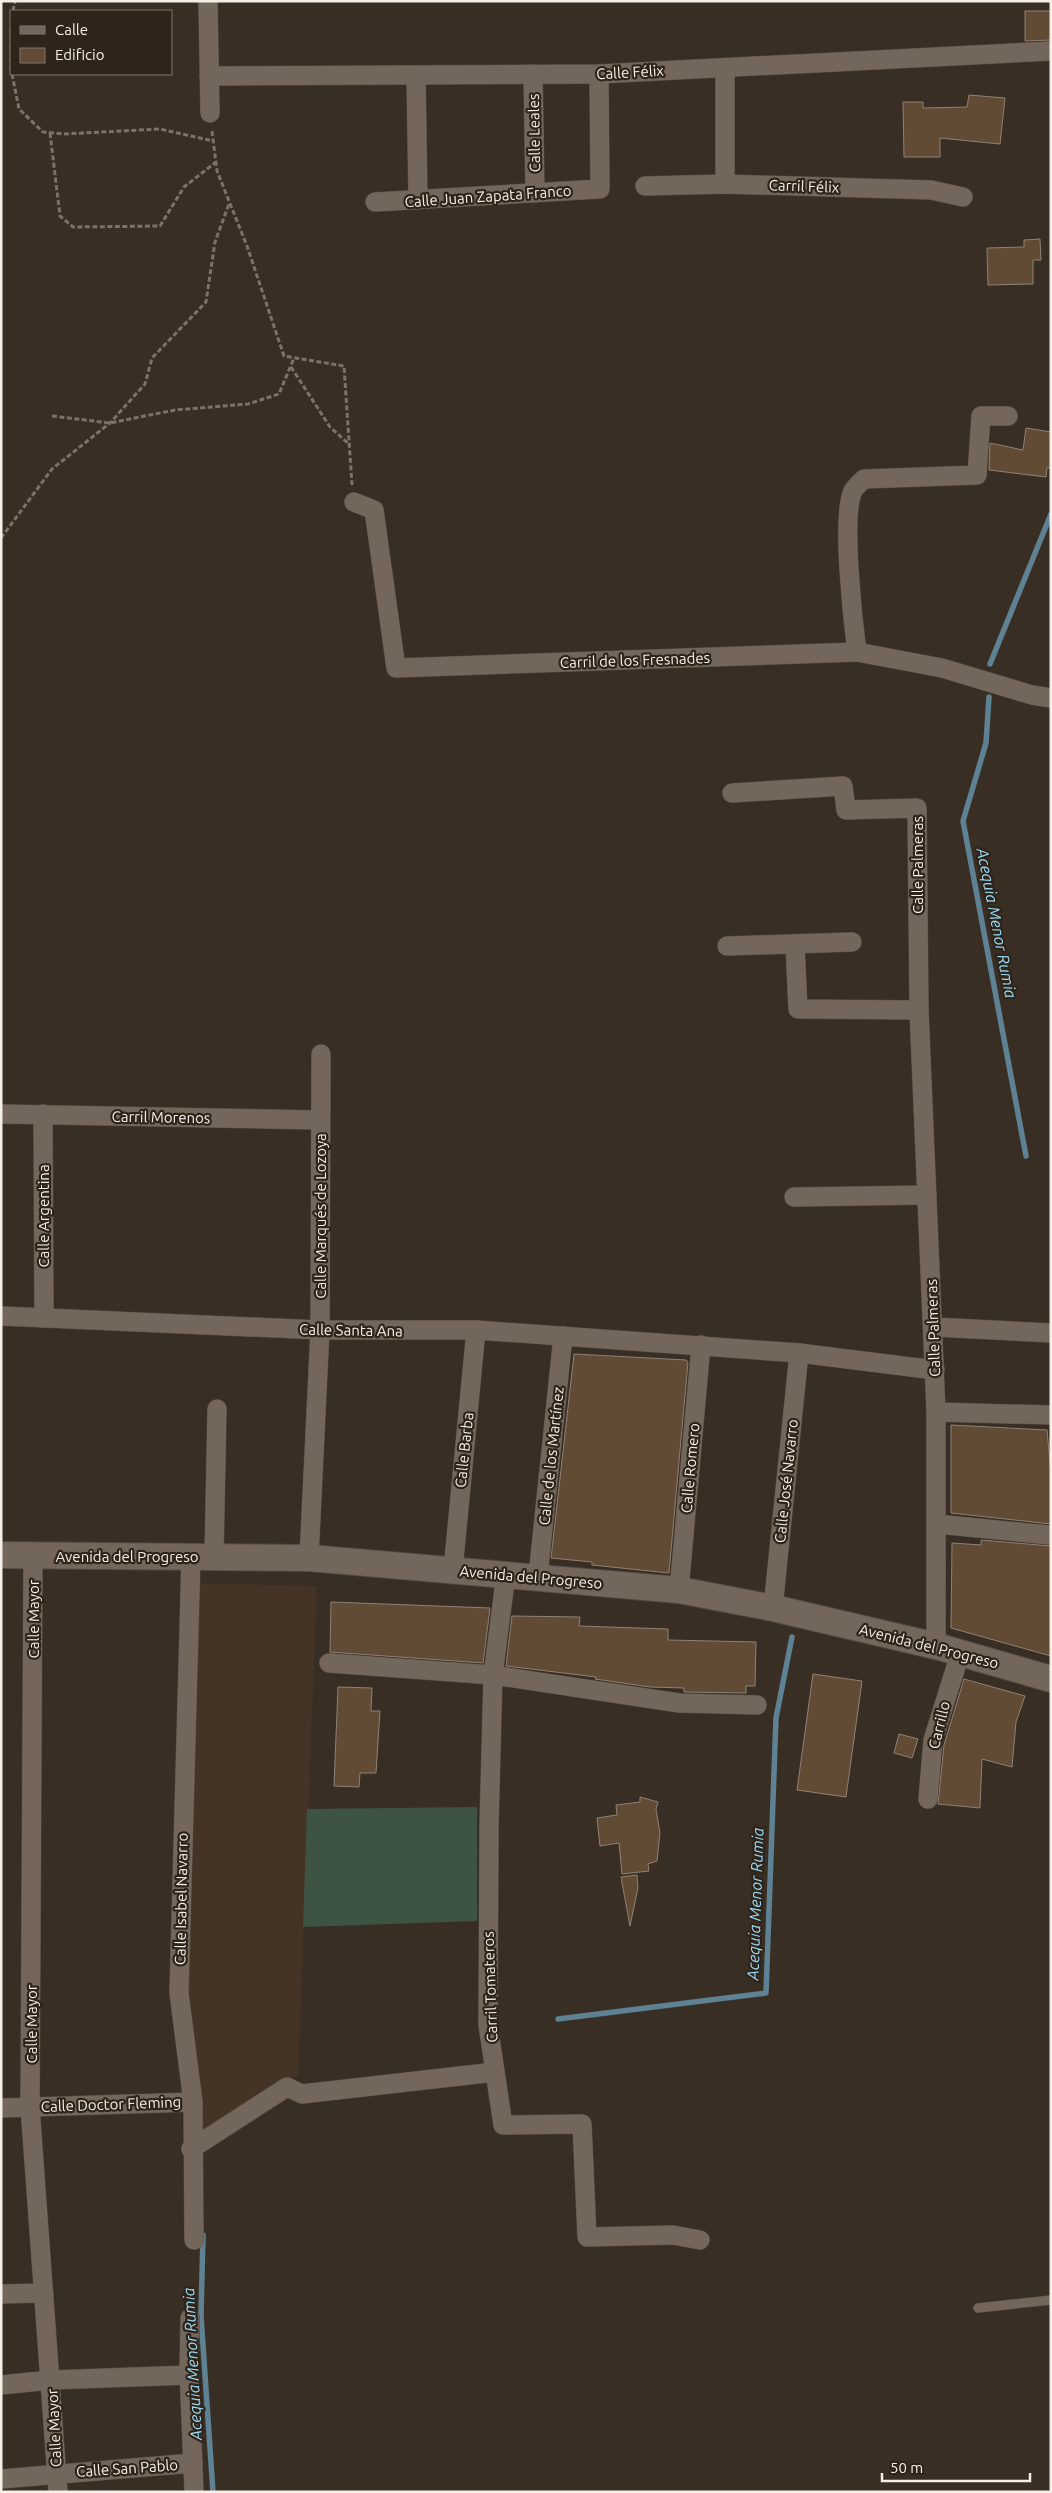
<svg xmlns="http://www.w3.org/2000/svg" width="1052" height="2493" font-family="Ubuntu,sans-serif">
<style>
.built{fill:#443425}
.grass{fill:#3e5442}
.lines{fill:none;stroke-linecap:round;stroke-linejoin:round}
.stream{stroke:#5e8293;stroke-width:5.5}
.building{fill:#624b34;stroke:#8f8276}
.lane-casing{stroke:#534a42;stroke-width:10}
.street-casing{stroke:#534a42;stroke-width:20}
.secondary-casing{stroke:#534a42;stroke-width:28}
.path{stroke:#7c7269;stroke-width:3;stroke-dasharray:5 2.5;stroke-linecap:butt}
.lane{stroke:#73675b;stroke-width:9}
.street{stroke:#73675b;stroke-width:19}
.secondary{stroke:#73675b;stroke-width:26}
.labels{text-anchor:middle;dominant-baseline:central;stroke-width:4.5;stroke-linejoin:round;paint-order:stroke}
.street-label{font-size:15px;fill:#f6efe8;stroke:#2f241a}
.water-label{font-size:16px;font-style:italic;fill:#9bdcf9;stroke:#2f241a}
</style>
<rect width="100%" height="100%" fill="#392e24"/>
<polygon class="built" points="190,1583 317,1586 298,2075 191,2149 179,1993"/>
<polygon class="grass" points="477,1807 477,1921 303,1927 307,1809"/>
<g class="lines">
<g class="stream">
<polyline points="990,664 1051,514"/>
<polyline points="989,697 986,743 963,821 1026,1156"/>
<polyline points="558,2019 766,1993 776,1718 792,1637"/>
<polyline points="203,2235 201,2316 213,2492"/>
</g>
</g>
<g class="building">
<polygon points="1025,11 1051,11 1051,40 1025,41"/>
<polygon points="969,95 1005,98 1000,144 940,138 940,157 904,157 903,102 923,102 923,108 967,107"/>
<polygon points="1040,239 1041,260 1033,260 1033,284 988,285 987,248 1024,247 1024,240"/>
<polygon points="1026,428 1051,432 1051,468 1047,468 1046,477 989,470 990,443 1023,450"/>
<polygon points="574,1354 686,1360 688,1362 669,1573 592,1565 592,1562 551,1558"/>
<polygon points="951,1425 1047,1430 1051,1474 1051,1524 951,1513"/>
<polygon points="981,1540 1051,1546 1051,1656 951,1628 952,1543 981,1545"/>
<polygon points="331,1602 490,1608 483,1663 330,1652"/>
<polygon points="512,1616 580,1617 579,1626 668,1629 668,1640 756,1642 755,1686 746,1686 746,1693 684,1692 684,1688 650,1687 595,1679 596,1677 506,1666"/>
<polygon points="813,1674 862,1681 846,1797 797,1790"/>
<polygon points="964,1679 1025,1696 1016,1722 1012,1767 982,1759 980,1808 938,1804 944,1745"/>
<polygon points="338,1687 372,1688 371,1711 380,1711 376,1773 360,1773 359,1787 334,1786"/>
<polygon points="899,1734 918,1739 912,1758 894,1753"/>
<polygon points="640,1797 658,1802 656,1809 660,1833 657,1861 648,1864 649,1871 622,1874 619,1843 600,1846 597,1818 617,1815 616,1805 640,1802"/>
<polygon points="637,1875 638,1888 630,1926 621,1877"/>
</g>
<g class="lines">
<g class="lane-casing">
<polyline id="lane" points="978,2308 1051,2300"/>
</g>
<g class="street-casing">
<g id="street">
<polyline points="208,1 210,113"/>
<polyline points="533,74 535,193"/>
<polyline points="416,75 418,200"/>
<polyline points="209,76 599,74 1051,51"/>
<polyline points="725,184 725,68"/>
<polyline points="645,186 725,184 931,190 963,197"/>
<polyline points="375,202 600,189 599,74"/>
<polyline points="354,502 374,510 396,668 857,652 942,668 1032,695 1051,698"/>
<path d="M857 652C853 622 841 515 853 491 855 487 861 482 864 479L977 475 981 416H1008"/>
<polyline points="732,793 843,786 846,810 917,808 919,1010 936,1412 936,1646"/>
<polyline points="795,945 798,1009 919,1010"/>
<polyline points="727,946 852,942"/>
<polyline points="1,1114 320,1120"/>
<polyline points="43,1114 44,1318"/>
<polyline points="794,1197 927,1195"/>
<polyline points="1,1316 320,1330 476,1330 799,1353 935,1370"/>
<polyline points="934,1327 1051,1333"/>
<polyline points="936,1412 1051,1415"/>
<polyline points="937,1524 1049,1535"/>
<polyline points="33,1556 30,2107 58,2492"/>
<polyline points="191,1557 179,1993 193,2102 194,2240"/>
<polyline points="214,1557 217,1409"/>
<polyline points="309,1558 320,1330 321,1054"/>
<polyline points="453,1570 476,1330"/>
<polyline points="506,1574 493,1675 489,1827 488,2025 503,2125 582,2124 587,2237 673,2235 700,2240"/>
<polyline points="538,1576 563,1336"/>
<polyline points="679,1590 701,1345"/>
<polyline points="773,1608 799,1353"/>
<polyline points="329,1663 493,1675 679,1703 757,1705"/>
<polyline points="928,1799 933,1740 960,1654"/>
<polyline points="1,2108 193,2102"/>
<polyline points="191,2149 287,2087 302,2094 495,2072"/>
<polyline points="1,2294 44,2293"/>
<polyline points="190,2318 189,2371 194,2492"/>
<polyline points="1,2385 51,2380 189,2375"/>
<polyline points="1,2479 193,2463"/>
</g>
</g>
<g class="secondary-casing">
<polyline id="secondary" points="1,1555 309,1558 679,1590 773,1608 936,1646 1051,1679"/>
</g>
<g class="path">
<polyline points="13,11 15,1"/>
<polyline points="11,28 11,72"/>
<polyline points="12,74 19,109 43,132 64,134 160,129 213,141"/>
<polyline points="212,131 217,171 247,246 284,356 344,366 352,485"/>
<polyline points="50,133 60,216 73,227 160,226 184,187 216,162"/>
<polyline points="291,367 330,427 350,445"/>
<polyline points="52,416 110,423 175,410 248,404 279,394 294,358"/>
<polyline points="1,538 52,469 110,423 145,384 152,358 206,302 215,242 229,204"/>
</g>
<use href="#lane" class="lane"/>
<use href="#street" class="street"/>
<use href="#secondary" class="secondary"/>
</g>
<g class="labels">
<g class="street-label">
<text transform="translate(630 72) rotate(-3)">Calle Félix</text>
<text transform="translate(534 133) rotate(-91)">Calle Leales</text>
<text transform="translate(804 186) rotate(2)">Carril Félix</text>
<text transform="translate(488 196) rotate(-4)">Calle Juan Zapata Franco</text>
<text transform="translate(635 660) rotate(-2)">Carril de los Fresnades</text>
<text transform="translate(917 865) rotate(-90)">Calle Palmeras</text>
<text transform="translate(161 1117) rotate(1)">Carril Morenos</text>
<text transform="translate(43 1216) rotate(-90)">Calle Argentina</text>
<text transform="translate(320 1216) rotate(-90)">Calle Marqués de Lozoya</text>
<text transform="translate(933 1328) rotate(-92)">Calle Palmeras</text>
<text transform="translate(351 1330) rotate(1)">Calle Santa Ana</text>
<text transform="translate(464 1450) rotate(-84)">Calle Barba</text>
<text transform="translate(551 1456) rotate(-84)">Calle de los Martínez</text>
<text transform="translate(690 1468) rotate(-85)">Calle Romero</text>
<text transform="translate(786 1481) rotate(-84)">Calle José Navarro</text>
<text x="127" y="1556">Avenida del Progreso</text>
<text transform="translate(531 1577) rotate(5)">Avenida del Progreso</text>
<text transform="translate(33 1619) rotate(-90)">Calle Mayor</text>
<text transform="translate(929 1646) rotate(14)">Avenida del Progreso</text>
<text transform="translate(939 1725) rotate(-76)">Carrillo</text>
<text transform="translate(181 1899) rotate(-89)">Calle Isabel Navarro</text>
<text transform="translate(490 1987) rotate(-92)">Carril Tomateros</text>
<text transform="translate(31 2024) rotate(-90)">Calle Mayor</text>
<text transform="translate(111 2104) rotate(-2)">Calle Doctor Fleming</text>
<text transform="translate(54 2428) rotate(-93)">Calle Mayor</text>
<text transform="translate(127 2468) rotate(-4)">Calle San Pablo</text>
</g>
<g class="water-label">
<text transform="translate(997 923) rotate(79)">Acequia Menor Rumia</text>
<text transform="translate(755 1904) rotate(-88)">Acequia Menor Rumia</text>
<text transform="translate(192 2364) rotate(-93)">Acequia Menor Rumia</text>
</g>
</g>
<rect width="1052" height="2493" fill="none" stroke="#f6efe8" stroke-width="5"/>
<rect x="10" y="10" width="162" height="65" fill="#2f241a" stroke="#7f756c"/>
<rect x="20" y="26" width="25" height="8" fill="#73675b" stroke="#7f756c"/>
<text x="55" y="35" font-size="15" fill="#f6efe8">Calle</text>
<rect x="20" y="48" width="25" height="15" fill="#624b34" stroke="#7f756c"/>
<text x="55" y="60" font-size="15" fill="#f6efe8">Edificio</text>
<path d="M882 2473v8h148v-8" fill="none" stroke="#f6efe8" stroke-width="2.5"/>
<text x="890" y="2473" font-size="15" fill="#f6efe8" stroke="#2f241a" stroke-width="4" paint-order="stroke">50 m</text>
</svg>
